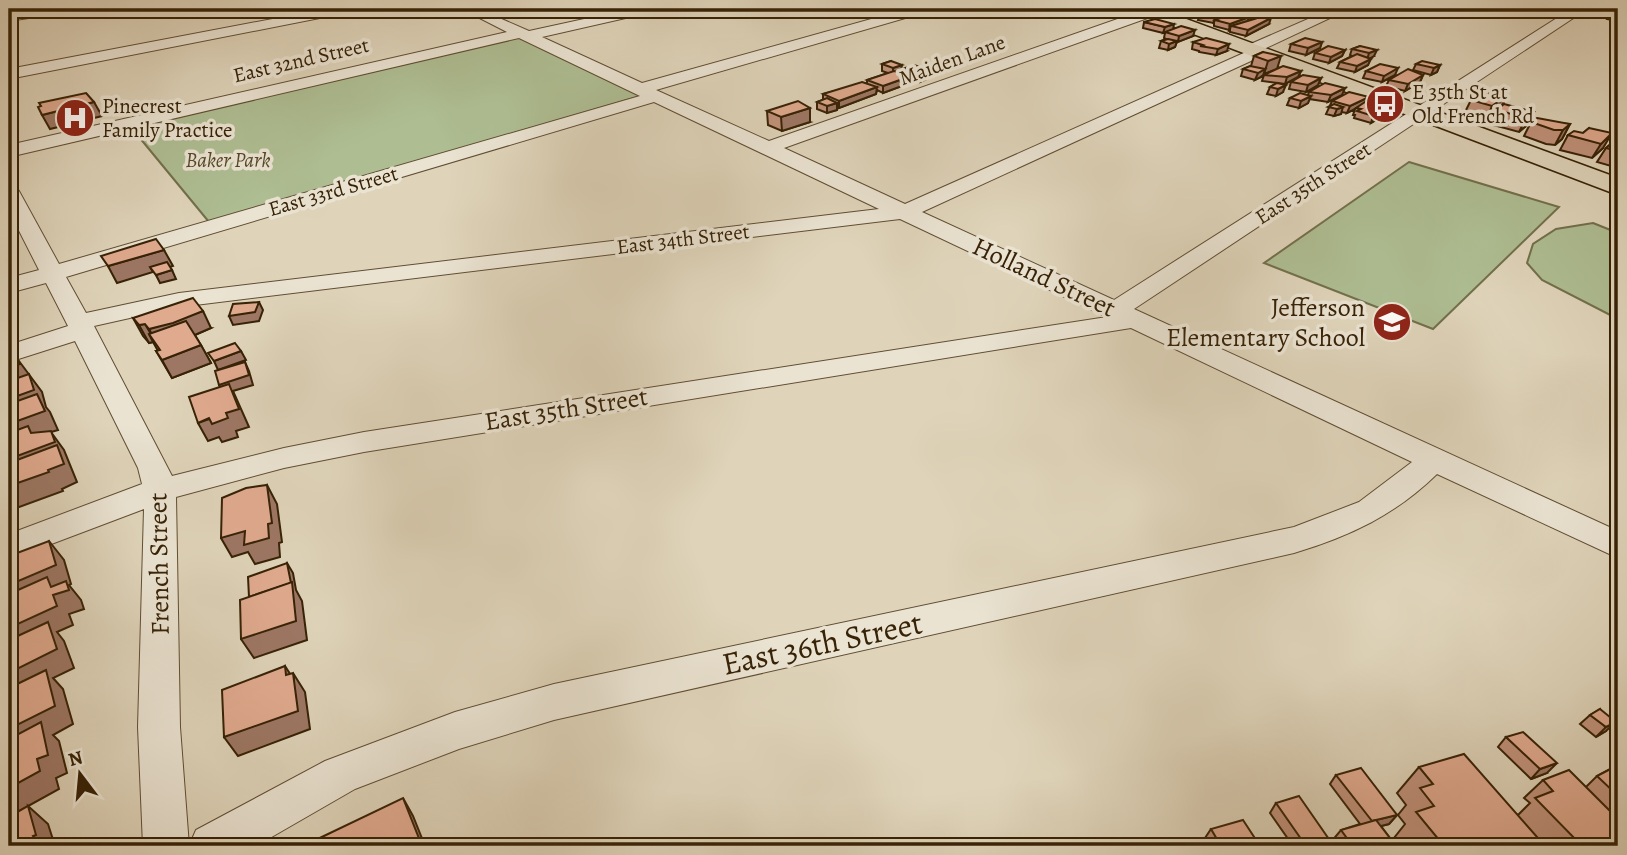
<svg xmlns="http://www.w3.org/2000/svg" width="1627" height="855" font-family="Alegreya,serif">
<style>
.green{fill:#aebd92;stroke:#72704c;stroke-width:2}
.lines{fill:none;stroke-linecap:round;stroke-linejoin:round}
.minor-casing{stroke:#614e33;stroke-width:2}
.primary-casing{stroke:#372206;stroke-width:3}
.minor{fill:#eae3d2;fill-rule:evenodd}
.primary{fill:#dfd4ba;fill-rule:evenodd}
.wall{fill:#c1927b;stroke:#372206;stroke-width:2}
.shaded-wall{fill:#9d7764;stroke:#372206;stroke-width:2}
.building{fill:#e0aa8f;stroke:#372206;stroke-width:2}
.labels{text-anchor:middle;dominant-baseline:central;stroke-width:7;stroke-linejoin:round;paint-order:stroke}
.far-street-label{font-size:21px;fill:#372206;stroke:#eae3d2}
.far-poi-label{font-size:21px;fill:#372206;stroke:#eae3d2;text-anchor:start}
.far-park-label{font-size:21px;font-style:italic;fill:#554929;stroke:#eae3d2}
.street-label{font-size:26px;fill:#372206;stroke:#eae3d2}
.poi-label{font-size:26px;fill:#372206;stroke:#eae3d2;text-anchor:end}
.near-street-label{font-size:32px;fill:#372206;stroke:#eae3d2}
</style>
<rect width="100%" height="100%" fill="#dfd4ba"/>
<filter id="stains"><feTurbulence type="fractalNoise" baseFrequency=".00286" numOctaves="4"/><feColorMatrix values="0 0 0 0 .2 0 0 0 0 .09 0 0 0 0 .02 0 0 0 .5 -.17"/></filter>
<radialGradient id="worn" r=".72"><stop offset=".6" stop-color="#630" stop-opacity="0"/><stop offset="1" stop-color="#630" stop-opacity=".3"/></radialGradient>
<g class="green">
<polygon points="519,37 641,96 209,222 130,126"/>
<polygon points="1409,162 1559,207 1433,329 1264,263"/>
<polygon points="1593,223 1618,233 1618,319 1542,280 1527,263 1533,244 1556,229"/>
</g>
<g class="lines">
<g class="minor-casing">
<g id="minor">
<polygon points="36,9 68,9 61,13 9,21 9,13"/>
<polygon points="325,9 352,9 345,13 9,79 9,69"/>
<path d="M462 9H479L529 31 630 9H654L652 12 542 37 642 83 907 9H928L926 12 656 90 769 141 1146 9H1156V15L784 148 905 204 1246 52 1244 49 1246 46 1331 9H1349L1264 49 1267 52 1264 55 922 212 1114 300 1571 9H1587L1134 309 1618 531V558L1437 474C1395 515 1350 536 1294 553L554 720 459 749 355 789 256 846H143L138 727 144 509 9 560V534L142 484 138 468 75 341 9 362V345L68 326 46 283 9 293V278L39 270 9 211V185L16 187 19 191 59 264 640 96 519 38 9 157V145L507 32ZM654 102 879 209 179 293 86 313 66 277ZM900 219 1107 317 364 432 284 448 172 476 94 326 179 307ZM1131 328 1412 462 1359 502 1294 527 554 684 455 712 325 761 196 830 189 846 180 727 176 497 284 468 364 452Z"/>
<polygon points="1597,9 1618,9 1618,15 1599,12"/>
</g>
</g>
<g class="primary-casing">
<polygon id="primary" points="1135,9 1159,9 1618,178 1618,195 1138,13"/>
</g>
<use href="#minor" class="minor"/>
<use href="#primary" class="primary"/>
</g>
<g class="wall">
<polygon points="363,9 399,9 400,13 378,17"/>
<polygon points="1100,9 1124,9 1124,10 1114,13"/>
<polygon points="1170,9 1214,9 1231,12 1230,15 1249,17 1248,21 1249,17 1269,24 1246,36 1230,32 1230,29 1229,30 1214,26 1214,23 1198,20 1199,18 1186,14 1186,11 1183,13 1170,10"/>
<polygon points="1618,11 1618,21 1607,19 1610,13"/>
<polygon points="1144,22 1173,29 1193,36 1177,42 1175,47 1168,50 1159,48 1161,41 1166,39 1164,38 1165,33 1163,33 1143,28"/>
<polygon points="1193,42 1227,51 1216,55 1199,52 1199,51 1192,49"/>
<polygon points="1322,42 1320,48 1306,55 1289,51 1291,44"/>
<polygon points="1360,46 1374,56 1369,58 1368,65 1355,72 1337,68 1340,62 1352,56 1350,55 1352,49"/>
<polygon points="1345,50 1342,56 1329,63 1313,59 1315,53"/>
<polygon points="1263,52 1277,69 1301,71 1298,77 1285,84 1262,81 1264,75 1263,74 1263,76 1255,80 1241,76 1243,69 1251,66 1254,56"/>
<polygon points="891,61 901,72 899,72 902,73 902,69 931,71 931,77 920,82 911,78 910,83 883,93 877,90 876,94 839,108 837,107 837,110 827,113 817,109 817,102 823,100 823,94 867,83 867,80 888,73 882,71 882,64"/>
<polygon points="1416,64 1440,65 1437,72 1431,75 1413,70"/>
<polygon points="1366,71 1395,75 1382,82 1363,78"/>
<polygon points="1423,75 1420,82 1405,91 1386,86 1389,80"/>
<polygon points="1321,78 1318,85 1306,92 1289,89 1291,82"/>
<polygon points="1277,83 1283,92 1276,96 1267,94 1270,87"/>
<polygon points="1345,88 1328,102 1309,99 1308,103 1299,108 1287,105 1290,98 1308,95 1309,92"/>
<polygon points="1506,97 1503,104 1497,108 1493,114 1486,120 1464,114 1471,100"/>
<polygon points="1332,101 1367,101 1390,106 1387,113 1371,123 1354,118 1355,115 1353,115 1355,109 1347,113 1341,112 1341,114 1334,116 1326,114"/>
<polygon points="1497,110 1534,112 1526,126 1519,132 1490,124"/>
<polygon points="767,111 810,122 782,131 768,125"/>
<polygon points="1531,122 1570,124 1562,139 1555,145 1546,144 1524,136"/>
<polygon points="1589,128 1603,148 1592,158 1560,150 1568,135 1583,133"/>
<polygon points="1618,138 1618,168 1597,162 1606,148"/>
<polygon points="133,318 211,328 195,335 211,363 172,378 156,351 158,351 153,342 149,343 143,336"/>
<polygon points="1600,709 1606,731 1596,737 1580,724 1590,715"/>
<polygon points="1506,737 1547,773 1531,779 1498,747"/>
<polygon points="1618,765 1618,846 1400,846 1394,838 1405,824 1398,815 1406,805 1397,793 1419,767 1518,815 1530,803 1524,798 1543,780 1586,787 1597,776"/>
<polygon points="1336,775 1397,815 1389,824 1381,826 1396,846 1293,846 1270,813 1276,803 1331,842 1341,830 1360,824 1330,784"/>
<polygon points="1211,829 1260,846 1197,846 1208,843 1205,838"/>
</g>
<g class="shaded-wall">
<polygon points="376,9 399,9 400,13 378,17"/>
<polygon points="1115,9 1124,9 1124,10 1114,13"/>
<polygon points="1209,9 1214,9 1200,14 1198,18 1200,12"/>
<polygon points="1231,12 1229,18 1215,20 1213,24 1215,18"/>
<polygon points="1249,17 1247,23 1231,26 1230,29 1229,30 1230,24"/>
<polygon points="1271,18 1269,24 1246,36 1248,30"/>
<polygon points="1174,24 1173,30 1163,33 1165,27"/>
<polygon points="1195,30 1193,36 1178,42 1179,36"/>
<polygon points="1177,41 1175,47 1168,50 1169,44"/>
<polygon points="1322,42 1320,48 1306,55 1308,48"/>
<polygon points="1229,44 1227,51 1216,55 1218,49"/>
<polygon points="1345,50 1342,56 1329,63 1331,57"/>
<polygon points="1377,50 1374,56 1367,60 1369,53"/>
<polygon points="1281,56 1277,69 1264,74 1268,61"/>
<polygon points="1371,59 1368,65 1355,72 1357,66"/>
<polygon points="902,65 901,72 893,74 893,68"/>
<polygon points="1440,65 1437,72 1431,75 1434,68"/>
<polygon points="1398,68 1395,75 1382,82 1384,76"/>
<polygon points="1265,69 1263,76 1255,80 1258,73"/>
<polygon points="931,71 931,77 920,82 920,75"/>
<polygon points="1301,71 1298,77 1285,84 1287,77"/>
<polygon points="1423,75 1420,82 1405,91 1408,84"/>
<polygon points="911,76 910,83 883,93 883,86"/>
<polygon points="1321,78 1318,85 1306,92 1308,85"/>
<polygon points="1286,85 1283,92 1276,96 1278,89"/>
<polygon points="877,87 876,94 839,108 839,101"/>
<polygon points="1345,88 1342,95 1328,102 1331,95"/>
<polygon points="1499,95 1500,100 1493,114 1486,120 1492,106 1493,99"/>
<polygon points="1311,96 1308,103 1299,108 1301,101"/>
<polygon points="1369,97 1366,104 1356,108 1355,109 1347,113 1350,106"/>
<polygon points="1506,97 1503,104 1497,108 1500,101"/>
<polygon points="94,102 102,116 50,129 42,115"/>
<polygon points="837,103 837,110 827,113 827,106"/>
<polygon points="1390,106 1387,113 1371,123 1373,116"/>
<polygon points="1343,107 1341,114 1334,116 1337,109"/>
<polygon points="810,108 810,122 782,131 781,117"/>
<polygon points="1534,112 1526,126 1519,132 1526,118"/>
<polygon points="1570,124 1562,139 1555,145 1563,130"/>
<polygon points="1612,133 1603,148 1592,158 1601,144"/>
<polygon points="164,250 173,266 154,272 150,267 153,272 117,283 108,266"/>
<polygon points="172,270 176,279 160,283 156,275"/>
<polygon points="259,302 263,310 259,321 233,325 229,316"/>
<polygon points="203,311 211,328 183,340 159,347 149,329"/>
<polygon points="145,324 155,341 149,334 153,342 149,343 139,325"/>
<polygon points="201,345 211,363 172,378 162,360"/>
<polygon points="241,351 246,360 218,370 214,361"/>
<polygon points="16,357 42,392 46,407 50,412 58,430 51,432 64,450 77,482 62,489 63,491 11,510 9,507 9,367"/>
<polygon points="245,362 249,371 253,385 233,391 249,427 236,431 238,437 222,442 219,437 208,441 198,423 226,413 224,394 219,385"/>
<polygon points="267,485 277,504 282,542 279,543 280,557 255,564 248,552 232,557 221,538"/>
<polygon points="49,541 64,560 71,584 69,585 81,600 84,609 69,614 73,625 57,632 64,641 74,668 53,678 63,689 73,724 53,735 59,741 67,773 56,778 59,789 10,816 27,830 9,819 9,628 53,595 9,611 9,585"/>
<polygon points="287,563 293,573 296,590 302,601 307,640 254,658 241,639"/>
<polygon points="285,666 294,680 293,673 305,692 310,729 238,756 224,737"/>
<polygon points="1616,722 1606,731 1596,737 1606,727"/>
<polygon points="1557,763 1547,773 1531,779 1540,769"/>
<polygon points="403,798 413,816 425,846 410,846"/>
<polygon points="28,806 48,824 55,846 37,846 33,836"/>
<polygon points="1397,815 1389,824 1365,830 1372,821"/>
</g>
<g class="building">
<polygon points="1190,9 1209,9 1200,12"/>
<polygon points="1215,9 1231,12 1215,18 1200,14"/>
<polygon points="1615,10 1618,11 1618,15 1610,13"/>
<polygon points="1231,14 1249,17 1230,24 1215,20"/>
<polygon points="1256,15 1271,18 1248,30 1231,26 1254,19 1249,17"/>
<polygon points="1155,19 1174,24 1165,27 1144,22"/>
<polygon points="1181,26 1195,30 1179,36 1165,32"/>
<polygon points="1206,38 1229,44 1218,49 1200,46 1203,45 1193,42"/>
<polygon points="1305,38 1322,42 1308,48 1291,44"/>
<polygon points="1168,39 1177,41 1169,44 1161,41"/>
<polygon points="1328,46 1345,50 1331,57 1315,53"/>
<polygon points="1360,46 1377,50 1369,53 1352,49"/>
<polygon points="1263,52 1281,56 1268,61 1254,56"/>
<polygon points="1357,54 1371,59 1357,66 1340,62"/>
<polygon points="891,61 902,65 893,68 882,64"/>
<polygon points="1422,61 1440,65 1434,68 1416,64"/>
<polygon points="1380,64 1398,68 1384,76 1366,71"/>
<polygon points="914,65 931,71 920,75 902,69"/>
<polygon points="1250,66 1265,69 1258,73 1243,69"/>
<polygon points="1283,66 1301,71 1287,77 1264,75"/>
<polygon points="1408,69 1423,75 1408,84 1389,80"/>
<polygon points="894,71 911,76 883,86 867,80"/>
<polygon points="1303,75 1321,78 1308,85 1291,82"/>
<polygon points="862,82 877,87 839,101 823,94"/>
<polygon points="1277,83 1286,85 1278,89 1270,87"/>
<polygon points="1325,83 1345,88 1331,95 1309,92"/>
<polygon points="1349,92 1369,97 1350,106 1332,101"/>
<polygon points="1487,92 1499,95 1493,99 1500,100 1492,106 1471,100"/>
<polygon points="86,93 94,102 42,115 38,107 41,106 39,103"/>
<polygon points="1300,93 1311,96 1301,101 1290,98"/>
<polygon points="1499,95 1506,97 1500,101 1497,100"/>
<polygon points="827,98 837,103 827,106 817,102"/>
<polygon points="1368,100 1390,106 1373,116 1357,111 1361,109 1356,108"/>
<polygon points="798,101 810,108 781,117 767,111"/>
<polygon points="1334,104 1343,107 1337,109 1328,107"/>
<polygon points="1504,104 1534,112 1526,118 1497,110"/>
<polygon points="1537,118 1570,124 1563,130 1554,130 1531,122"/>
<polygon points="1589,128 1612,133 1601,144 1568,135 1574,131 1583,133"/>
<polygon points="1618,138 1618,151 1606,148"/>
<polygon points="156,239 164,250 108,266 101,256"/>
<polygon points="167,262 172,270 156,275 150,267"/>
<polygon points="193,298 203,311 173,323 149,329 145,324 139,325 133,318"/>
<polygon points="259,302 255,312 229,316 233,304"/>
<polygon points="186,321 201,345 162,360 156,351 160,350 149,334"/>
<polygon points="235,343 241,351 214,361 208,353"/>
<polygon points="16,357 20,364 9,367 9,359"/>
<polygon points="245,362 249,375 219,385 215,371"/>
<polygon points="29,374 34,390 9,399 9,381"/>
<polygon points="229,384 239,409 226,413 228,418 212,424 209,418 198,423 189,397"/>
<polygon points="37,394 45,411 9,424 9,404"/>
<polygon points="28,426 31,433 51,431 55,442 9,459 9,433"/>
<polygon points="57,445 64,464 48,470 49,472 9,486 9,463"/>
<polygon points="267,485 272,523 268,524 269,538 244,545 245,531 221,538 222,498 246,488"/>
<polygon points="49,541 56,565 9,585 9,556"/>
<polygon points="287,563 291,583 249,597 248,577"/>
<polygon points="47,577 51,587 66,581 69,590 53,595 57,606 9,628 9,594"/>
<polygon points="292,582 296,621 241,639 240,600"/>
<polygon points="48,622 57,649 9,673 9,640"/>
<polygon points="285,666 286,675 293,673 298,711 224,737 222,690"/>
<polygon points="46,670 55,706 9,729 9,688"/>
<polygon points="1600,709 1616,722 1606,727 1590,715"/>
<polygon points="41,722 48,755 37,759 40,771 9,788 9,739"/>
<polygon points="1523,732 1557,763 1540,769 1506,737"/>
<polygon points="1464,754 1545,846 1444,846 1416,812 1434,806 1420,788 1433,784 1419,767"/>
<polygon points="1618,765 1618,796 1597,776"/>
<polygon points="1361,768 1397,815 1372,821 1336,775"/>
<polygon points="1569,770 1618,819 1618,846 1582,846 1535,798 1553,791 1543,780"/>
<polygon points="1299,796 1333,845 1330,846 1306,846 1276,803"/>
<polygon points="403,798 420,841 410,846 303,846"/>
<polygon points="28,806 36,835 33,836 39,845 37,846 9,846 9,817"/>
<polygon points="1243,820 1260,846 1221,846 1211,829"/>
<polygon points="1376,820 1396,846 1338,846 1346,837 1341,830"/>
<polygon points="1211,842 1213,846 1197,846"/>
</g>
<defs>
<g id="bus-disc" transform="scale(2.0125)"><circle r="9.5" fill="#8f2418" stroke="#eae3d2"/><path d="M-5-6H5V4H4V6H2V4H-2V6H-4V4H-5ZM-3.5-4V0h7V-4ZM-3.5 1.2v1.5H-2V1.2ZM2 1.2v1.5H3.5V1.2Z" fill="#fff"/></g>
<g id="hospital-disc" transform="scale(2.0125)"><circle r="9.5" fill="#8f2418" stroke="#eae3d2"/><path d="M-5-5h3v3.5h4V-5h3V5h-3V1.5h-4V5h-3Z" fill="#fff"/></g>
<g id="school-disc" transform="scale(2.0125)"><circle r="9.5" fill="#8f2418" stroke="#eae3d2"/><path d="M0-5L7-2L0 1L-7-2ZM-4 1L0 2.5L4 1V4Q0 6-4 4Z" fill="#fff"/></g>
</defs>
<g fill-rule="evenodd">
<use href="#bus-disc" x="1385" y="104"/>
<use href="#hospital-disc" x="75" y="118"/>
<use href="#school-disc" x="1392" y="322"/>
</g>
<g class="labels">
<g class="far-street-label">
<text transform="translate(301 60) rotate(-13)">East 32nd Street</text>
<text transform="translate(952 60) rotate(-20)">Maiden Lane</text>
<text transform="translate(1313 183) rotate(-33)">East 35th Street</text>
<text transform="translate(333 191) rotate(-16)">East 33rd Street</text>
<text transform="translate(683 239) rotate(-7)">East 34th Street</text>
</g>
<g class="far-poi-label">
<text x="1412" y="92">E 35th St at<tspan x="1412" dy="24">Old French Rd</tspan></text>
<text x="102" y="106">Pinecrest<tspan x="102" dy="24">Family Practice</tspan></text>
</g>
<g class="far-park-label">
<text x="228" y="160">Baker Park</text>
</g>
<g class="street-label">
<text transform="translate(1044 277) rotate(25)">Holland Street</text>
<text transform="translate(566 409) rotate(-9)">East 35th Street</text>
<text transform="translate(159 564) rotate(-91)">French Street</text>
</g>
<g class="poi-label">
<text x="1365" y="307">Jefferson<tspan x="1365" dy="30">Elementary School</tspan></text>
</g>
<g class="near-street-label">
<text transform="translate(822 643) rotate(-12)">East 36th Street</text>
</g>
</g>
<rect width="1627" height="855" fill="none" stroke="#dfd4ba" stroke-width="35"/>
<rect x="10" y="10" width="1606" height="834" fill="none" stroke="#372206" stroke-width="3.5"/>
<rect x="18" y="18" width="1592" height="820" fill="none" stroke="#372206" stroke-width="2"/>
<g transform="translate(80 774) rotate(344)" stroke="#eae3d2" stroke-width="5" paint-order="stroke">
<path d="M0-5L12 26L0 18L-12 26Z" fill="#372206"/>
<text y="-10" font-size="19" font-weight="bold" text-anchor="middle" fill="#372206">N</text>
</g>
<rect width="100%" height="100%" filter="url(#stains)"/>
<rect width="100%" height="100%" fill="url(#worn)"/>
</svg>
